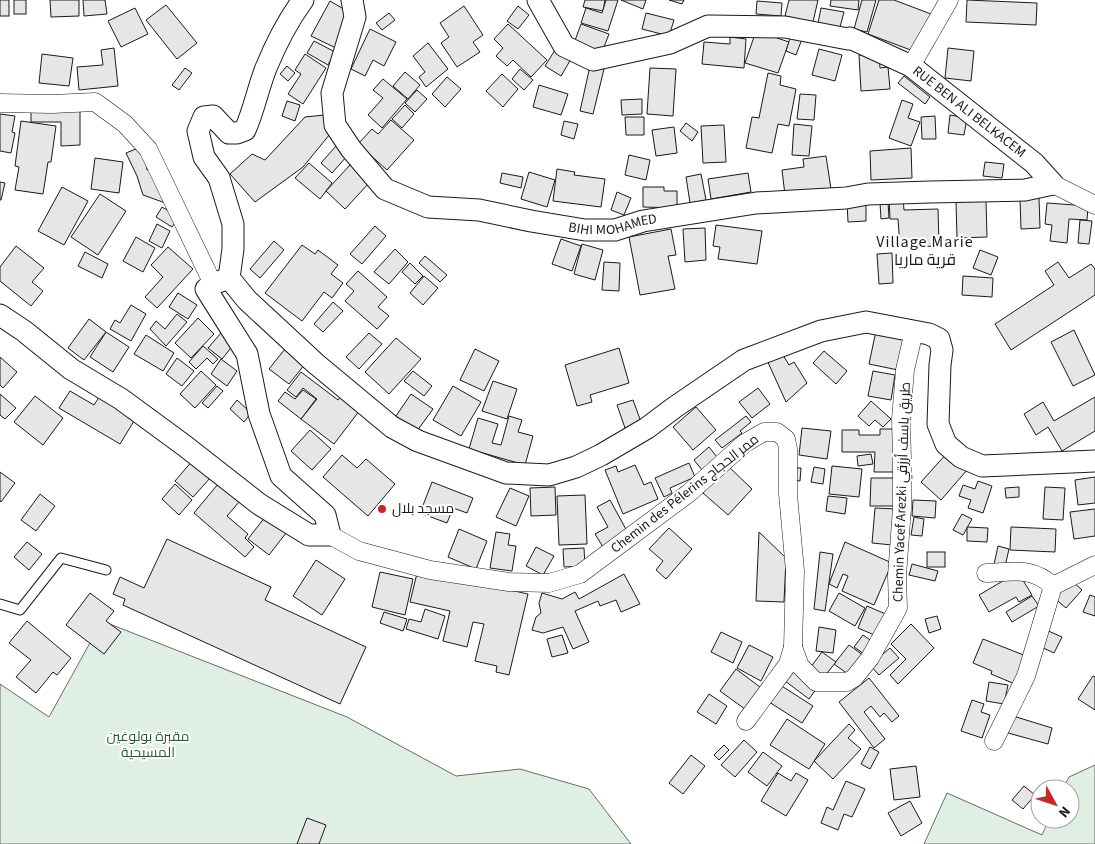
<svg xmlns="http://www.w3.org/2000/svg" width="1095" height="844" font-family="'Source Sans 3',Cairo,sans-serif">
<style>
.green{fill:#e0efe3;stroke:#6a6a6a}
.building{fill:#e6e6e6;stroke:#1a1a1a}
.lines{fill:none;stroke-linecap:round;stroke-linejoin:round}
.service-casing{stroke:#1a1a1a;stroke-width:11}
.minor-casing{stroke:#1a1a1a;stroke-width:19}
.tertiary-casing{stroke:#1a1a1a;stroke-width:23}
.service{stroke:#fff;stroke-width:9}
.minor{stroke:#fff;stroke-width:18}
.tertiary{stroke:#fff;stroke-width:21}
.poi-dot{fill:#c62828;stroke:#fff;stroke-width:2}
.labels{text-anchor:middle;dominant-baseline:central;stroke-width:4;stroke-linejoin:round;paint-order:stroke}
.street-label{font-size:14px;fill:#1a1a1a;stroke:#fff}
.poi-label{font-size:14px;fill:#1a1a1a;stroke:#fff;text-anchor:start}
.park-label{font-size:14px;fill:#2b5a34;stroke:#fff}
.quarter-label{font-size:16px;letter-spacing:1px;fill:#1a1a1a;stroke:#fff}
</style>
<rect width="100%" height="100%" fill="#fff"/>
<g class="green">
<polygon points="102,621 347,717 456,776 520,769 589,789 631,844 0,844 0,684 49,717"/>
<polygon points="1095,765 1095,844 924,844 947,793 1042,835 1049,819 1070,819 1070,789 1063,789 1069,777"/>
</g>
<g class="building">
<rect x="0" y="0" width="9" height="16"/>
<rect x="14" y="0" width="12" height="14"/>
<polygon points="50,0 79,0 79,16 51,17"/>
<polygon points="83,0 105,0 107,14 84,16"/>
<polygon points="585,0 605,0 603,11 583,7"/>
<polygon points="606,0 618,0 608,31 581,23 586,8 602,13"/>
<polygon points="621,0 646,0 643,9"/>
<polygon points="669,0 684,0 682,4"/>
<polygon points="789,0 818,0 813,22 785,16"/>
<polygon points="831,0 859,0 858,10 830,6"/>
<polygon points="862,0 876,0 867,32 854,29"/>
<polygon points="879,0 894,0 931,14 916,52 868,34"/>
<polygon points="967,0 1037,3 1036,25 966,22"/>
<polygon points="330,1 347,11 336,48 311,36"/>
<polygon points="757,1 782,3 781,16 756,14"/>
<polygon points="166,5 197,43 177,59 146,20"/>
<polygon points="464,6 483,35 473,42 480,52 457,67 441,43 449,37 440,23"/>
<polygon points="518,6 529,15 518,29 507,21"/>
<polygon points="135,8 148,34 121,47 108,21"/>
<polygon points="821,8 844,12 840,27 818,23"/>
<polygon points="389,13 395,20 382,30 376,23"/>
<polygon points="646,13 674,20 669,36 642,29"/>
<polygon points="508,24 547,60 531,77 513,60 507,66 496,56 503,48 494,39"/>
<polygon points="581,24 609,34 601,55 573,46"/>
<polygon points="370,29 396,42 384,66 373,60 365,76 351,69"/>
<polygon points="756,31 789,42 778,73 745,63"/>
<polygon points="791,35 802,39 796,55 786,51"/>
<polygon points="730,37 746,39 744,68 702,64 704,42 730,44"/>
<polygon points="314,41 335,52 328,65 307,53"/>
<polygon points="428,43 448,69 426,87 419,77 425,72 413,56"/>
<polygon points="114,48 118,86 79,90 77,67 103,65 101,50"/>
<polygon points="948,48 974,51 971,81 945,78"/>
<polygon points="819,49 842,55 835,81 812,75"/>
<polygon points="555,50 571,59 561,76 545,66"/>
<polygon points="42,54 73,58 69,86 39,83"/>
<polygon points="305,54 326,68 303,104 288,94 301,74 295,70"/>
<polygon points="879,54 880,68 888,67 890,89 861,91 859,55"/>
<polygon points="287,66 295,73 288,81 280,74"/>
<polygon points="590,66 604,69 593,114 580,111"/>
<polygon points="185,68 192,73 179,90 172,85"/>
<polygon points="650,68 676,69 673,116 647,114"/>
<polygon points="520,69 533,80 524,90 512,79"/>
<polygon points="405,72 420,85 408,99 393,86"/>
<polygon points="768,73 781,76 780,85 796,89 789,126 778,124 772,153 746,148 752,117 759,118"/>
<polygon points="502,74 518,89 503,107 486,91"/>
<polygon points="904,76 930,97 925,104 898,83"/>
<polygon points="447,77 461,89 445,107 432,94"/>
<polygon points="383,79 407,99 382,128 368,115 383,98 373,90"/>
<polygon points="539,85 568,94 561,115 533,107"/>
<polygon points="417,90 427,99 415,112 405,103"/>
<polygon points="800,94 816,95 814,120 797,119"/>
<polygon points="642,99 642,114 622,115 621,100"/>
<polygon points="902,100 913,104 908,118 920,122 911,146 889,138"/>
<polygon points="287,101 300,105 295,121 282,116"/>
<polygon points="405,105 414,114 402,128 392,119"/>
<polygon points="31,107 80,107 80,145 61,146 61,122 31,122"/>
<polygon points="0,114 15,116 12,132 15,133 11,153 0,151"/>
<polygon points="325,115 330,134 303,167 255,202 230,174 252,154 265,160 305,117"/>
<polygon points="950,115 967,118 964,135 948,133"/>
<polygon points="935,116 936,139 922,139 921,117"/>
<polygon points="625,117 644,117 644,135 626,135"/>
<polygon points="391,120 414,140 387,170 358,144 372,129 378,134"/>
<polygon points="21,121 56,126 51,162 48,162 43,194 15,190 19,167 15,166"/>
<polygon points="564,121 578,124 574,139 561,135"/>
<polygon points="686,123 698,132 692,141 680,131"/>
<polygon points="794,124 812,126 809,156 792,155"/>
<polygon points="724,125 726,162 703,163 701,126"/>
<polygon points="674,127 677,153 656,156 652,130"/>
<polygon points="143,146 147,170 154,169 171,205 143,195 137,176 126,153"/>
<polygon points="336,146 347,156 332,173 321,163"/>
<polygon points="911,148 912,178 871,180 870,151"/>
<polygon points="629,155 650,160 646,180 625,175"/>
<polygon points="826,156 831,189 785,195 782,170 804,167 803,159"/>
<polygon points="95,158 123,162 119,193 91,189"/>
<polygon points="985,162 1004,164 1002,178 983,176"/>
<polygon points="309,163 332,183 320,199 295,178"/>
<polygon points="350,165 369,183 345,209 326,191"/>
<polygon points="557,169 575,172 574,175 605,179 601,207 553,201"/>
<polygon points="529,172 555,180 547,207 521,199"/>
<polygon points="502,173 523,177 521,188 500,183"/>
<polygon points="748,173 751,192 711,199 708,179"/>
<polygon points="701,174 706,200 690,203 686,177"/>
<polygon points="0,182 5,183 1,200 0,200"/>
<polygon points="62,187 88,201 64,245 38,231"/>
<polygon points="643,187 664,187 664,191 677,191 677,208 643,207"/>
<polygon points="617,192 631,198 624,215 611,210"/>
<polygon points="100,194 126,211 98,255 71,237"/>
<polygon points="889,197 903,197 904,210 938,209 939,246 900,247 898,219 890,219"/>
<polygon points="1039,198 1040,228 1021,229 1020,199"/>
<polygon points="986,201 987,237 957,238 956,202"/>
<polygon points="847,202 866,202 866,221 848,222"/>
<polygon points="888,202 889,218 881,219 880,203"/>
<polygon points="1047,203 1088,206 1087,220 1069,219 1067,243 1050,241 1052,225 1045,224"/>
<polygon points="162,207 179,217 172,227 156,217"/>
<polygon points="1080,220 1092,221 1089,244 1078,243"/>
<polygon points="157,224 170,231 162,248 149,241"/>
<polygon points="716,225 762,231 757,264 718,259 720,247 713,246"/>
<polygon points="375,226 386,236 362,264 350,254"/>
<polygon points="705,228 706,260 685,262 683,229"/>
<polygon points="671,229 676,255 668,256 675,289 640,295 629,237"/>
<polygon points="136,237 155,248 143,272 123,261"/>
<polygon points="561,239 581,246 572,271 552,264"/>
<polygon points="274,241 284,250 260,278 250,269"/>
<polygon points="582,244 603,250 595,280 574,274"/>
<polygon points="302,245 315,254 318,250 338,265 331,274 343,283 332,298 324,292 302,321 265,293"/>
<polygon points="16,246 44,268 32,282 43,291 31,306 0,281 0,267"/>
<polygon points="168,247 193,269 157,308 145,297 163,277 151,265"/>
<polygon points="395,249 408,262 389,284 374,272"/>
<polygon points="980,250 998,257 991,275 973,268"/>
<polygon points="85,252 108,264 102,278 78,266"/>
<polygon points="892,253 893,283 879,284 877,254"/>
<polygon points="425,256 447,275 440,282 419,263"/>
<polygon points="604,262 620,263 619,291 602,290"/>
<polygon points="1058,262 1069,278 1091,264 1095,269 1095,295 1011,350 995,324 1054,285 1045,271"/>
<polygon points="410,263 423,276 415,284 402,272"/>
<polygon points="358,271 387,297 378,307 389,316 377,329 345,301 354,291 346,284"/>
<polygon points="424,276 438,288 423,305 410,293"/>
<polygon points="963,276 993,278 992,297 962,295"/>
<polygon points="178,293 197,305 188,319 169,307"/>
<polygon points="333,302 343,311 323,332 314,324"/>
<polygon points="131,305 146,314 131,341 110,329 115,320 120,323"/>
<polygon points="177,314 187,322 166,346 150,329 156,321 165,329"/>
<polygon points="198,318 214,334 191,358 175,343"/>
<polygon points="89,319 106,332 84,360 68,348"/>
<polygon points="877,326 906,333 898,370 869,364"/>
<polygon points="1074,330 1095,375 1073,386 1051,342"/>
<polygon points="106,332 129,347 113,372 90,357"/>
<polygon points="221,333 234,344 222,359 208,348"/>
<polygon points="369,333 382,344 359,369 346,357"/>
<polygon points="146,335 174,353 163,371 134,354"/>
<polygon points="396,338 421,359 389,394 365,372"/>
<polygon points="203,346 218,359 213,364 207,358 196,369 189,362"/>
<polygon points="619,348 629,383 590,395 592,402 577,406 565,365"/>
<polygon points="285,349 305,364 289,384 269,369"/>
<polygon points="475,349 499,361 484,391 460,380"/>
<polygon points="780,350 789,365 794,362 807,383 786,402 766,358"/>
<polygon points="824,351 847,371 836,384 813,363"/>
<polygon points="0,357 17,372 3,388 0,385"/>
<polygon points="177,358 194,371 182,386 166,374"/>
<polygon points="221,359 237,371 227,386 211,374"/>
<polygon points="201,371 216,385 195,408 180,394"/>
<polygon points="413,371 432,386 424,396 404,381"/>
<polygon points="873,371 895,375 891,400 868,396"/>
<polygon points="301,372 338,400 341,396 360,410 334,444 301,419 317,399 303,388 296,397 287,390"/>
<polygon points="493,381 517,389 507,419 482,411"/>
<polygon points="217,386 223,391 208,408 202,403"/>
<polygon points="453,386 481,402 461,436 433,420"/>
<polygon points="758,388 770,404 752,418 739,402"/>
<polygon points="303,390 316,399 301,419 278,401 285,392 295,399"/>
<polygon points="70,391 94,405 101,394 137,416 120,444 59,408"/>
<polygon points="0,394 16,408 5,419 0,415"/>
<polygon points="411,394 433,409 417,431 396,416"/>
<polygon points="35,396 63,418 43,445 14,422"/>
<polygon points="1095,397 1095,431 1062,451 1048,427 1036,435 1024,414 1043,402 1054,421"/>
<polygon points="237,400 251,413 244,422 230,409"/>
<polygon points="633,400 641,422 625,428 617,405"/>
<polygon points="871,401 891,419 883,427 875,420 869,426 858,416"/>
<polygon points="696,407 716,430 693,450 673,427"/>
<polygon points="509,416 522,420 518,432 533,436 525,465 469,449 478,418 498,424 492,443 501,445"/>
<polygon points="746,416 751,422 740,431 742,433 722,448 715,440"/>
<polygon points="802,428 831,431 827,459 799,455"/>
<polygon points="880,429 895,429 894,472 874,472 875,452 842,452 842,430 859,430 859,435 880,435"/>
<polygon points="310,430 331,449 312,470 291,451"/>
<polygon points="709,447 717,457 702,470 694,460"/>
<polygon points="948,452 967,470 941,500 921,482"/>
<polygon points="871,454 873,464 858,466 857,456"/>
<polygon points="342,455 357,468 366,459 395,484 368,516 323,477"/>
<polygon points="193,460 211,477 193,497 175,481"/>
<polygon points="689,463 695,477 670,488 672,493 664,497 655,478"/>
<polygon points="635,465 644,485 651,482 658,499 623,514 605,470 616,466 618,472"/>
<polygon points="728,466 752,489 728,515 703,493"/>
<polygon points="832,466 862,469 859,497 829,494"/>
<polygon points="814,467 825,469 823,484 811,482"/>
<polygon points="795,468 801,468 800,481 794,480"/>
<polygon points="0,472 15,483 1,502 0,501"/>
<polygon points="1095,477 1095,503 1078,505 1075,480"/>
<polygon points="871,478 896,478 895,506 870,506"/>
<polygon points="978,481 992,486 983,513 968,508 971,500 959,496 963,485 975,489"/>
<polygon points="432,482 473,498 467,513 453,508 447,523 420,513"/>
<polygon points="175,484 192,500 179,515 162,499"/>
<polygon points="218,484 239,502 227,516 248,534 245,538 254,547 245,557 194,513"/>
<polygon points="555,487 556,515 531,516 530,488"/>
<polygon points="1019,487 1019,497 1006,498 1005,488"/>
<polygon points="1045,487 1065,488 1063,520 1043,519"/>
<polygon points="510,488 529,496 516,526 496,517"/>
<polygon points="40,494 55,506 36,531 21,520"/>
<polygon points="585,495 587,544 559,545 557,496"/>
<polygon points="828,496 847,498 845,514 826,511"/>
<polygon points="610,500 628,533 603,547 595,534 608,527 597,507"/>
<polygon points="913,500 936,501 935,518 912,516"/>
<polygon points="875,508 896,509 892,545 872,543"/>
<polygon points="1095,509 1095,536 1074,539 1070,512"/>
<polygon points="962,514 972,519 963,535 953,530"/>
<polygon points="265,517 286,533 269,555 248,539"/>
<polygon points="914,517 924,519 922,536 911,535"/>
<polygon points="967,527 988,528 987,542 967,541"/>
<polygon points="1011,527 1056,529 1055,552 1010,550"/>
<polygon points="669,528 692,549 666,579 656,570 663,561 649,549"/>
<polygon points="459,529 487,541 476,569 448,557"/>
<polygon points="496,532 510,534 508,545 516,546 512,571 490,568"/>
<polygon points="759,532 786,558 784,602 756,601"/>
<polygon points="167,539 271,587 265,600 366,647 340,704 123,605 125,599 113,594 120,577 144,588"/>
<polygon points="27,542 42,554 29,570 14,557"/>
<polygon points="845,542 892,563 874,605 842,591 848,576 843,574 837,588 829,584"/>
<polygon points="998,546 1009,549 1004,571 993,569"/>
<polygon points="536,547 554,556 543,575 526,566"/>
<polygon points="584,548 585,566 564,567 563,549"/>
<polygon points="820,552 833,554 825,611 814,609"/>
<rect x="927" y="552" width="18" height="15"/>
<polygon points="316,560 345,579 322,615 293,596"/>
<polygon points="912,564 938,571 935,581 909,575"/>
<polygon points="419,565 447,576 528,594 509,675 496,672 497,666 475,661 484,624 473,622 467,647 443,641 450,611 410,602"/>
<polygon points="380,572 413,579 405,615 372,607"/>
<polygon points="1018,572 1032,595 1019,602 1016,597 989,612 979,595"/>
<polygon points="624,574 640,604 621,612 616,600 600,606 598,601 575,611 589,642 573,649 563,627 543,633 532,630 536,617 541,613 539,603 542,593 562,599 575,592 579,599"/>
<polygon points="1070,579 1082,590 1066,608 1053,597"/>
<polygon points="90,593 114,611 106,621 121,632 104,654 66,625"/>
<polygon points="839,593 865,608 855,626 829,611"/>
<polygon points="1090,595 1095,597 1095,616 1083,612"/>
<polygon points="1032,596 1039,606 1012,622 1006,612"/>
<polygon points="867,606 888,615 879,637 858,628"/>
<polygon points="425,609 445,616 438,639 406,629 409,619 421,622"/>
<polygon points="384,612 407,619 403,631 380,623"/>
<polygon points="937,616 941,629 929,633 925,619"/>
<polygon points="27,621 71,658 57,675 53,672 36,693 16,677 31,660 9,643"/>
<polygon points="911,624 934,648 898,684 890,675 906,659 891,644"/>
<polygon points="819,627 836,630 833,653 816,651"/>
<polygon points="1044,629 1062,637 1054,653 1037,645"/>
<polygon points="721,632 742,642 733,663 711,652"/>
<polygon points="562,635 568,653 552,657 547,639"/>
<polygon points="863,635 876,644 867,656 854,647"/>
<polygon points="983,639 1026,656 1015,684 991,674 992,671 973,663"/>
<polygon points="749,645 773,657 761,681 737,668"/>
<polygon points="849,645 867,658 852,677 834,664"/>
<polygon points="890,648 899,658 879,675 870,665"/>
<polygon points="822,652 836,662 823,678 810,668"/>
<polygon points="736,669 764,690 749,712 720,691"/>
<polygon points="794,669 817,688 809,699 785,681"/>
<polygon points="1093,676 1095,677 1095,710 1078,699"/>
<polygon points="869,678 899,716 892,722 884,713 880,717 871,706 864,712 885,739 874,748 839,702"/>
<polygon points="989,682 1008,685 1004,704 986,701"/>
<polygon points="777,683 813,706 802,723 766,700"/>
<polygon points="709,694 727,706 716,724 697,712"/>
<polygon points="972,700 984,704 981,712 990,715 982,738 961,731"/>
<polygon points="1013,716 1052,728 1048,744 1008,733"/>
<polygon points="787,719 825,744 809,769 770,745"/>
<polygon points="849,724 855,730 848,738 861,749 833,779 814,761"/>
<polygon points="744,740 757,752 735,777 721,765"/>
<polygon points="724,745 729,750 719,760 714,755"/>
<polygon points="870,747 879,752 870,769 861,764"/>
<polygon points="763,752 782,766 767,786 748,772"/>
<polygon points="691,755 705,766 683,794 669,783"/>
<polygon points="916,766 920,797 894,800 890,769"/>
<polygon points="778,773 791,781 796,773 808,780 786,816 761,801"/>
<polygon points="846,781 865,789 852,817 844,814 838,830 821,823 827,807 833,810"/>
<polygon points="1024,786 1035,795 1023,809 1012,800"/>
<polygon points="910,801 922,823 901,836 888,813"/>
<polygon points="307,818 326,825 319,844 297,844"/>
</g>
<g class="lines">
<g class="service-casing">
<polyline id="service" points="0,604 20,610 61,558 106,570"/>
</g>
<g class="minor-casing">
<g id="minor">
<polyline points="911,66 949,0"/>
<polyline points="0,103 52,104 95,102 125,124 148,149 213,284"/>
<polyline points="1053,184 1095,205"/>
<polyline points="330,535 359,551 430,570 509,582 549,583 580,574 689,493 745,443 764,432 777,432 786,439 788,449 788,494 795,571 793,647 788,664 746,721"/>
<path d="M986 573C1012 572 1031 566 1053 586"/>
<polyline points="793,647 800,666 816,682 847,682 854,678 870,658 898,608 897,576 902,508 902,460 901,419 905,370 914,331"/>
<polyline points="994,741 1026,676 1053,586 1095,565"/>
</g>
</g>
<g class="tertiary-casing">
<g id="tertiary">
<path id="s1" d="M352 0 355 17 332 93 335 125 351 149 385 189 428 207 479 210 531 221 585 230H615L643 221 756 203 846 198 868 194 930 192 1025 190 1053 184 1034 163 911 66 850 38 848 39 785 27 708 26 670 43 593 60 564 46 538 0"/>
<path d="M229 278 233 249V224L219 178 204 157 198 131 204 117 213 116 229 133H237L245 130C254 110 258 88 266 68 275 46 289 19 303 0"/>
<polyline points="0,315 24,331 71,369 121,399 185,446 259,504 309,535 330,535 325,515 281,476 259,414 247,354 206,289 213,284 229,278 247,300 315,363 392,427 418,441 506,473 549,475 576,467 601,455 647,428 675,407 744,360 821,331 866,322 929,334 939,339 942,350 940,365 938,424 946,444 961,457 982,466 1095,461"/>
</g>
</g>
<use href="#service" class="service"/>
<use href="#minor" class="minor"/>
<use href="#tertiary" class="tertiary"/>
</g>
<circle class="poi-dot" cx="382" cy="509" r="5"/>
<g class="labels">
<g class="street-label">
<text transform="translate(969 112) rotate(38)">RUE BEN ALI BELKACEM</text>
<text stroke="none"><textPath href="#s1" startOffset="444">BIHI MOHAMED</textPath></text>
<text transform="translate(902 492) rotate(-88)">Chemin Yacef Arezki طريق ياسف أرزقي</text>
<text transform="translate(685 494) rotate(-38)">Chemin des Pélerins ممر الحجاج</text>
</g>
<g class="poi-label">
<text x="392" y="509">مسجد بلال</text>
</g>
<g class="park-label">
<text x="148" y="737">مقبرة بولوغين<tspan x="148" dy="16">المسيحية</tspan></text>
</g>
<g class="quarter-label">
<text x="925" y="242">Village Marie<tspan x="925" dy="18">قرية ماريا</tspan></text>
</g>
</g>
<g transform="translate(1055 804) rotate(130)"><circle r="24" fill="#ffffff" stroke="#a3a3a3"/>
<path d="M0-4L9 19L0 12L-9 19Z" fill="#c62828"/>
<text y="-8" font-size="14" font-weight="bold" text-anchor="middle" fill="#1a1a1a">N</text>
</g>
</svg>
